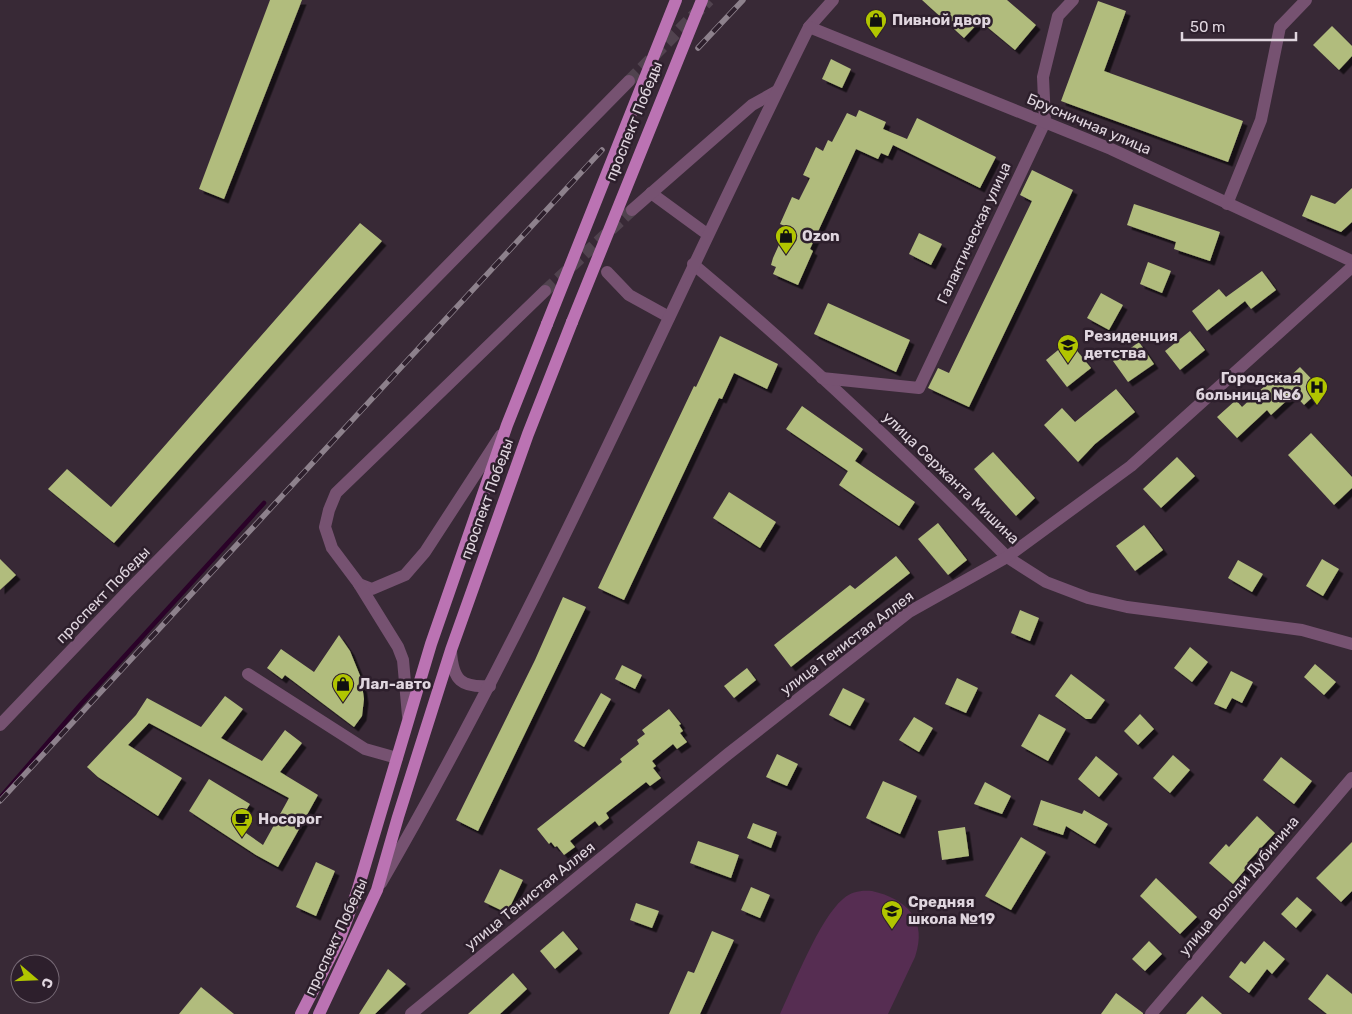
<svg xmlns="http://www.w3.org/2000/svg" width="1352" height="1014" font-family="Rubik,sans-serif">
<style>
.green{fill:#562d52}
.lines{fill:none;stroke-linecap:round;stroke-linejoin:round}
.stream{stroke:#2a0228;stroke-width:4.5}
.building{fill:#b1bc7d;filter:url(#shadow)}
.tertiary-tunnel{stroke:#51434f;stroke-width:12;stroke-dasharray:12 6;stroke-linecap:butt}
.minor{stroke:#765271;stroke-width:12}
.tertiary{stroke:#765271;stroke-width:12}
.primary{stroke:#bb73b3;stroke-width:12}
.rail-casing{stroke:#8d818c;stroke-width:5.5}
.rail{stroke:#2d1f2c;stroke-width:4;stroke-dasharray:11;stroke-linecap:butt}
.primary-bridge{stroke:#bb73b3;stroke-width:12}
.labels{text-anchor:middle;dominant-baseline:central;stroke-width:5;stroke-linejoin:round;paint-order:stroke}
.poi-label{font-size:15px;font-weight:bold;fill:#e0d6df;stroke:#2d1f2c;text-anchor:start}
.street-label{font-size:15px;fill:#e0d6df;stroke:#2d1f2c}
</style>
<defs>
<filter id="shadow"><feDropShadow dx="4.5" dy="4.5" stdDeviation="0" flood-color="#0009"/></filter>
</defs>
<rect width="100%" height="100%" fill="#382936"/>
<path class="green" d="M872 891C907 899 928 920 915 957L888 1014H780C794 984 820 918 843 899 852 891 862 890 872 891Z"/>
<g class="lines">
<polyline class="stream" points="0,798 81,704 264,503"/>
</g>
<g class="building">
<polygon points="270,0 302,0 224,199 199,189"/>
<polygon points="922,0 1007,0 1036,25 1015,50 980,21 964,38"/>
<polygon points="1098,1 1126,11 1104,71 1243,121 1228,162 1061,101"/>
<polygon points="1332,26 1352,46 1352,56 1339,70 1313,45"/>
<polygon points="831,59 851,69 842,88 822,79"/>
<polygon points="859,110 886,122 883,129 907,139 917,118 996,157 980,188 893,145 888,156 881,153 878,159 856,149 810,249 813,251 798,285 773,274 776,267 771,265 773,258 787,227 780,224 792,197 799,200 810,178 803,175 816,147 823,151 828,140 832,142 847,113 856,117"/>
<polygon points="1032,170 1073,190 969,407 928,388 938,368 949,373 1032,201 1020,195"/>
<polygon points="1352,188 1352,222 1341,232 1302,216 1311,195 1335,204"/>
<polygon points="1134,204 1220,232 1210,261 1174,249 1176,242 1127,225"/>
<polygon points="360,223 382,241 114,543 48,489 67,469 111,507"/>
<polygon points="919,233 942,244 931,265 909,254"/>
<polygon points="1148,262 1171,271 1162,293 1140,284"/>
<polygon points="1262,271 1276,290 1251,309 1245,301 1207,331 1192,311 1219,289 1226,297"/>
<polygon points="1101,293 1123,305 1109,330 1087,318"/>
<polygon points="828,303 910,340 896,372 814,334"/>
<polygon points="1190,331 1205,350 1180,370 1165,351"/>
<polygon points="720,336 778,364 767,389 734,373 722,399 719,398 624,600 598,588 694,386 696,387"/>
<polygon points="1069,341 1091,368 1067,387 1046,360"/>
<polygon points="1139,342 1154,364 1128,382 1113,361"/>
<polygon points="1300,367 1321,389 1304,405 1294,394 1271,415 1267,410 1237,438 1217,417 1236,400 1242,407 1280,372 1286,380"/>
<polygon points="1116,389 1135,412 1095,444 1078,462 1044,425 1062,408 1075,422"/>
<polygon points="802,406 863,449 855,461 915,502 899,526 839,485 848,471 786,429"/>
<polygon points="1311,433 1352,477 1352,488 1334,505 1288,455"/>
<polygon points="993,452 1035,498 1016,516 974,469"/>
<polygon points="1177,457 1195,476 1161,508 1143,489"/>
<polygon points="729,492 776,522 760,548 713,518"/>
<polygon points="938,523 967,560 948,575 918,539"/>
<polygon points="1144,525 1163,550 1135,571 1116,546"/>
<polygon points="896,556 910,573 791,667 774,645 850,585 855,589"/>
<polygon points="0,559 16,575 0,590"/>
<polygon points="1322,559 1339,569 1323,596 1306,586"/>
<polygon points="1238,560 1263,574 1252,592 1228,578"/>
<polygon points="563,597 586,607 478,831 456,820 535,660"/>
<polygon points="1020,610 1039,618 1030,641 1011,633"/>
<polygon points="339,635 350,651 361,678 364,699 362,716 354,727 285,675 282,679 267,668 281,649 314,672"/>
<polygon points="1190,647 1208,662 1192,682 1174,668"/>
<polygon points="1315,664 1336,682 1324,695 1304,677"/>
<polygon points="622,665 642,675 635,689 615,679"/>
<polygon points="747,668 756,680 734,698 724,686"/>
<polygon points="1231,671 1253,682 1242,703 1232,698 1226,709 1214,704"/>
<polygon points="1071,674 1105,700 1091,719 1086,719 1055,696"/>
<polygon points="957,678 978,688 966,713 945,704"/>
<polygon points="843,688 865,699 850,726 829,715"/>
<polygon points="601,693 611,699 584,747 574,741"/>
<polygon points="225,696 243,709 221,738 262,761 285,730 302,743 280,772 318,795 278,867 256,855 189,811 209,779 250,804 236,826 263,845 289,798 149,723 128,745 182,778 158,816 98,777 87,767 136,715 147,698 201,727"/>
<polygon points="669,709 681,724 679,725 683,731 680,733 687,742 677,749 673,744 652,761 656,766 653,768 661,778 650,786 646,782 606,813 609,818 599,826 595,821 570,841 575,847 564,855 557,846 555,847 551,842 549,844 537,829 622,762 620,759 639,744 637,740 645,734 642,730"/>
<polygon points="1039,714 1066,729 1048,761 1021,746"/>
<polygon points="1140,714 1154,729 1138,745 1124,731"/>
<polygon points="914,717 933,728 919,752 899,740"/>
<polygon points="777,754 798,764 787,786 766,777"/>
<polygon points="1173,755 1190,770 1170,793 1153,778"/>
<polygon points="1096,756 1118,774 1099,797 1078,779"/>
<polygon points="1281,757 1312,781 1294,804 1263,780"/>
<polygon points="883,781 917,796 900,834 866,818"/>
<polygon points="985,782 1011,796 1002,814 974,804"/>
<polygon points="1041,800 1082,814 1084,810 1108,824 1095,844 1066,826 1063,835 1033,825"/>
<polygon points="1257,816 1275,833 1247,863 1249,865 1233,884 1209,863 1226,844 1229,847"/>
<polygon points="753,823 777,832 771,848 747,838"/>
<polygon points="965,827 969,856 942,860 938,831"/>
<polygon points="1021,837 1046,852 1011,910 985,896"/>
<polygon points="698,841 739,855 731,878 690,863"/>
<polygon points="1352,842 1352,891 1341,902 1316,878"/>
<polygon points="316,862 335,871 316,916 296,907"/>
<polygon points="500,869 523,880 507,913 484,902"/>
<polygon points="1156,878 1197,917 1180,934 1140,896"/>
<polygon points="751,887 770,895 760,918 741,910"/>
<polygon points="1297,897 1312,910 1296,928 1281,914"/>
<polygon points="636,903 659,911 652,928 630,920"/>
<polygon points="563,931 578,949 555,969 540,951"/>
<polygon points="712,931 734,940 700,1014 669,1014 688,971 694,973"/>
<polygon points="1149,941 1162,954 1145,971 1132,959"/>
<polygon points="1264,941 1285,959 1272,974 1267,969 1249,993 1229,977 1241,961 1245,964"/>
<polygon points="388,969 406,984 375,1014 359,1014"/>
<polygon points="513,973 527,989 500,1014 468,1014"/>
<polygon points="1327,974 1352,994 1352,1014 1327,1014 1308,999"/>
<polygon points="201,987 234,1014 179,1014"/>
<polygon points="1116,993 1143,1013 1143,1014 1101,1014"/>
<polygon points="1202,996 1222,1014 1186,1014"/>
</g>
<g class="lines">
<g class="tertiary-tunnel">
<polyline points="629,81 709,0"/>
<polyline points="545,291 632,210"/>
</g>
<g class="minor">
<polyline points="809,27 833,0"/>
<polyline points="1227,204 1261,120 1280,27 1306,0"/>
<path d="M693 264C803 356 907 455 1007 557"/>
<polyline points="822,378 919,388 1045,122 1043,77 1058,16 1073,0"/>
<polyline points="248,674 365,749 397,758"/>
</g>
<g class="tertiary">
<polyline points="651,193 707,234"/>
<polyline points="632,210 752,105 777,91"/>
<polyline points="607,272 629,295 669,317"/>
<polyline points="1007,557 1046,582 1088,598 1127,607 1302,630 1352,644"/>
<polyline points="359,584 372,589 405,575 425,552 501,435"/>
<path d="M451 652C453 680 461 688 490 686"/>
<polyline points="408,716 403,660 398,647 359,584 332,548 325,527 329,510 336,493 545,291"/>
<polyline points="0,725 128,591 629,81"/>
<path d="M381 883C541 607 667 313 809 27L1111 149 1352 261"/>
<polyline points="411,1014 728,754 909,612 1007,557 1131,466 1352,267"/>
<polyline points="1151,1014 1352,778"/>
</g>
<g class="primary">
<polyline points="301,1014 340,938 357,892 431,644 507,425 547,324"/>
<polyline points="319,1014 377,890 398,817 451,650 528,434 572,322"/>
</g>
<g class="rail-casing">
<g id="rail">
<polyline points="698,48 743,0"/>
<polyline points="0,801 602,150"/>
</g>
</g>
<use href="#rail" class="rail"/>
<g class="primary-bridge">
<polyline points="572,322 702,0"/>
<polyline points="547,324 676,0"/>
</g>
</g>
<defs>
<g id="shop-pin" transform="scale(1.125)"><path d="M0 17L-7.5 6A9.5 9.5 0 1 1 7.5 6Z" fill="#b1c500" stroke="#2d1f2c"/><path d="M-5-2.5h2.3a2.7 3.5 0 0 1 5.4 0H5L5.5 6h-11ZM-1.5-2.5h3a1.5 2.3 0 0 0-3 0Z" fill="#111"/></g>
<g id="school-pin" transform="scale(1.125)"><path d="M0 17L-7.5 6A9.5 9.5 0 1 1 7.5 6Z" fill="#b1c500" stroke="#2d1f2c"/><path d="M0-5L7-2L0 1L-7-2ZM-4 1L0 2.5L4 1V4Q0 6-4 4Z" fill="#111"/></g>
<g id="hospital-pin" transform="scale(1.125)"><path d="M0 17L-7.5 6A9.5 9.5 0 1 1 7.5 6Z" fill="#b1c500" stroke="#2d1f2c"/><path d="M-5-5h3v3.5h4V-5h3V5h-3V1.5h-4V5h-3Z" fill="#111"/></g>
<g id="cafe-pin" transform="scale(1.125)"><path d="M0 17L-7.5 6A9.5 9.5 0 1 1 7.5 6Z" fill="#b1c500" stroke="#2d1f2c"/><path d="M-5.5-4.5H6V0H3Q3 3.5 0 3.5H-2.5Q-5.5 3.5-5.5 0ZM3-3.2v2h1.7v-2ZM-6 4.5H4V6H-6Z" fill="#111"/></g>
</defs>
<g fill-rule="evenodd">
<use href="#shop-pin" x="876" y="20"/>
<use href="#shop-pin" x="786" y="236"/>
<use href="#school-pin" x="1068" y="345"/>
<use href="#hospital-pin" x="1317" y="387"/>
<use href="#shop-pin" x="343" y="684"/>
<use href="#cafe-pin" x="242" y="819"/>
<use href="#school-pin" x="892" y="911"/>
</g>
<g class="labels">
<g class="poi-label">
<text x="892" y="20">Пивной двор</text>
<text x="802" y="236">Ozon</text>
<text x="1084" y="336">Резиденция<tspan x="1084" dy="17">детства</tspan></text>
<text x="1301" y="378" text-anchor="end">Городская<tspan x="1301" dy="17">больница №6</tspan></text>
<text x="359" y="684">Лал-авто</text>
<text x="258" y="819">Носорог</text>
<text x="908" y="902">Средняя<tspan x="908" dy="17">школа №19</tspan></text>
</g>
<g class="street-label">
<text transform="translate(634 121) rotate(-68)">проспект Победы</text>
<text transform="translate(1089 124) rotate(23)">Брусничная улица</text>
<text transform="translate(974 233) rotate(-65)">Галактическая улица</text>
<text transform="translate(951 478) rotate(44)">улица Сержанта Мишина</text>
<text transform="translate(487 499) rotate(-70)">проспект Победы</text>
<text transform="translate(103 595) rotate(-46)">проспект Победы</text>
<text transform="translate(847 643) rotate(-37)">улица Тенистая Аллея</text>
<text transform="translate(1239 886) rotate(-50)">улица Володи Дубинина</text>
<text transform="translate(530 896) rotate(-39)">улица Тенистая Аллея</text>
<text transform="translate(336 937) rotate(-65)">проспект Победы</text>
</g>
</g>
<g transform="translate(35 979) rotate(109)"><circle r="24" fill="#2d1f2c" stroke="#756874"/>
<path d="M0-4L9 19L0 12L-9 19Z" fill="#b1c500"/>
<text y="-8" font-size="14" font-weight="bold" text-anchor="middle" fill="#e0d6df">С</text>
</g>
<path d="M1182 32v8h114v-8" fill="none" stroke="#e0d6df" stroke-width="2.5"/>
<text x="1190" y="32" font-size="15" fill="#e0d6df" stroke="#2d1f2c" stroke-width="4" paint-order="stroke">50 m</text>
</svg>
